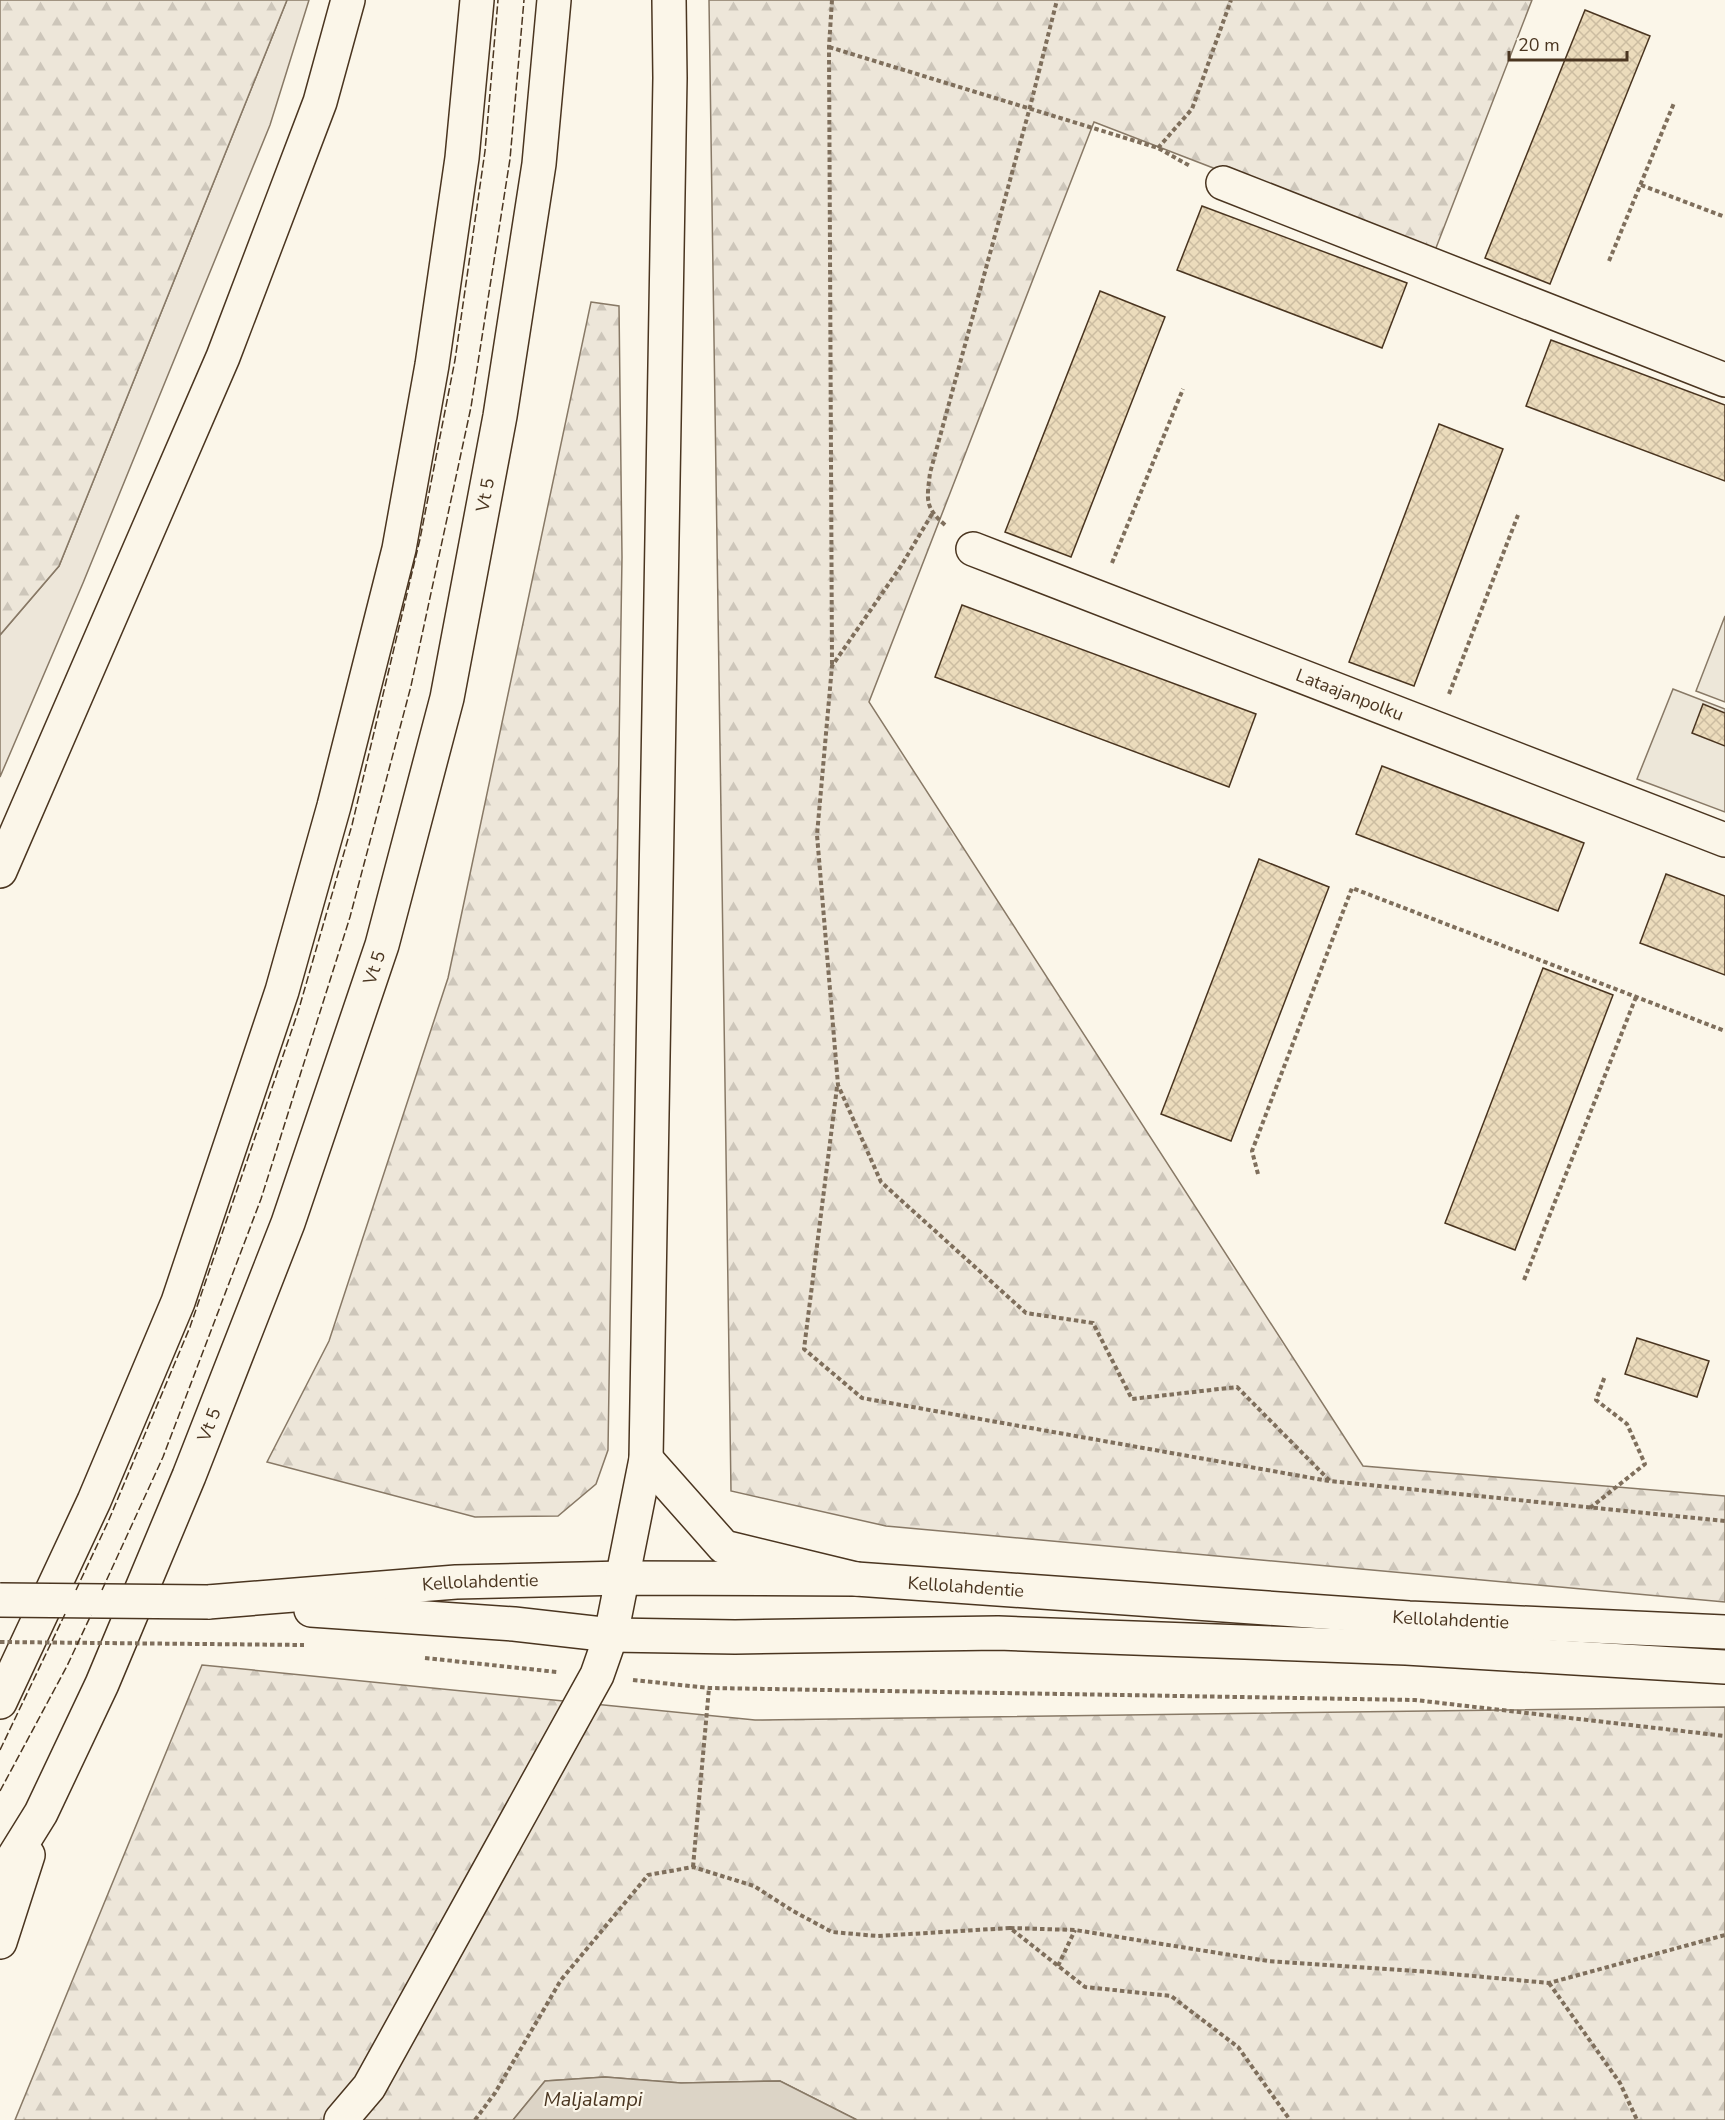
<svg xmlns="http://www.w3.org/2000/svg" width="1725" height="2120" font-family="'Nunito Sans',sans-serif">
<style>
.grass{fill:#ede6d9;stroke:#887966;stroke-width:1.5}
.forest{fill:url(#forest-firs);stroke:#887966;stroke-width:1.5}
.parking{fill:#ede7d9;stroke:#887966;stroke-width:1.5}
.water{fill:#dcd4c6;stroke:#887966;stroke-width:1.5}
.building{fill:url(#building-cross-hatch);stroke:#4a3520;stroke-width:1.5}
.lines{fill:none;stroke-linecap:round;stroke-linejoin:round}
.minor-casing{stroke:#4a3520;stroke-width:36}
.major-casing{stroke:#4a3520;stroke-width:36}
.highway-casing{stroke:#4a3520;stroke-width:36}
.path{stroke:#7f6f5c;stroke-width:4;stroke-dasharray:4.5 3;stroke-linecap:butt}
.minor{stroke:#fbf6e9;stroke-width:33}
.major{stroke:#fbf6e9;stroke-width:33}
.highway{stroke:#fbf6e9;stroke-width:33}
.major-bridge-casing{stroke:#4a3520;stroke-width:36;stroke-linecap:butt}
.path-bridge{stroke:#7f6f5c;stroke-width:4;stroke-dasharray:4.5 3;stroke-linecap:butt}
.major-bridge{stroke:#fbf6e9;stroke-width:33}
.fence{stroke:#4a3520;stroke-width:1.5;stroke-dasharray:8 3;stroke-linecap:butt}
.labels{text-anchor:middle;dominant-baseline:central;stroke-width:4.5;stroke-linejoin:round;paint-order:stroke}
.street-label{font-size:18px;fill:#4a3520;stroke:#fbf6e9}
.water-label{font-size:20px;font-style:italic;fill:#4a3520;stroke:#fbf6e9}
</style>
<defs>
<pattern id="forest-firs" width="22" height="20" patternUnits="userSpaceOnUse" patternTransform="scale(1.5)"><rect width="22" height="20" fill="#ede6d9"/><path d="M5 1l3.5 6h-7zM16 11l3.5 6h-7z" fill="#cdc6ba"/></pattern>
<pattern id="building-cross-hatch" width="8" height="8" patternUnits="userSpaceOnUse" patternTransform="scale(1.5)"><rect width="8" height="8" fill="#ecdcbc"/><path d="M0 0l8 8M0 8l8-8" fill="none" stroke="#ccbda1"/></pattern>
</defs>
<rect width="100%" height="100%" fill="#fbf6e9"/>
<polygon class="grass" points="287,0 309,0 270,125 83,583 0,777 0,635 59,566"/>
<g class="forest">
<polygon points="0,0 287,0 59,566 0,635"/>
<polygon points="709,0 1532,0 1434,253 1094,122 869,702 1363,1466 1725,1496 1725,1602 886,1526 731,1491"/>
<polygon points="591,302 619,306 622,557 608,1450 596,1484 558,1516 475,1517 267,1462 329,1341 448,978"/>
<polygon points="202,1665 755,1720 1725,1707 1725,2120 857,2120 780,2081 681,2083 605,2077 545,2081 513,2120 15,2120"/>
</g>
<g class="parking">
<polygon points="1725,616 1725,702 1696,691"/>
<polygon points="1673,689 1725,709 1725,812 1637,779"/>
</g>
<polygon class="water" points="605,2077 681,2083 780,2081 857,2120 513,2120 545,2081"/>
<g class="building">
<polygon points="1585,10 1650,36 1550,284 1485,258"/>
<polygon points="1202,206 1407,283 1382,348 1177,270"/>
<polygon points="1100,291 1165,317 1071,557 1005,532"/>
<polygon points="1551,340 1725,405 1725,481 1526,406"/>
<polygon points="1439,424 1503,449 1414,686 1349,662"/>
<polygon points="962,605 1256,714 1229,787 935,677"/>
<polygon points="1703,704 1725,713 1725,746 1692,733"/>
<polygon points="1382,766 1584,843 1558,911 1356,834"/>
<polygon points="1259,859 1329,887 1231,1141 1161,1114"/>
<polygon points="1666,874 1725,896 1725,975 1640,943"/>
<polygon points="1543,968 1613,995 1515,1250 1445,1223"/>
<polygon points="1637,1338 1709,1361 1697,1397 1625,1374"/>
</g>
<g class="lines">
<g class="minor-casing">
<g id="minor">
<polyline points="1223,183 1725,380"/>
<path id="s1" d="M973 549 1725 840"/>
</g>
</g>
<g class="major-casing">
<g id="major">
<path id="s2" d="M208 1602 456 1582 623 1578 856 1579 1409 1618 1725 1632"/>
<polyline points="311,1610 514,1624 611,1635 735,1637 998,1633 1406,1648 1725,1667"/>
</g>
</g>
<g class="highway-casing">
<g id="highway">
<polyline points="0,871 223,357 320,102 348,0"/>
<polyline points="646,1459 724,1547 856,1579"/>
<polyline points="0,1702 94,1501 178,1302 282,991 334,806 399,549 432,365 462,158 477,0"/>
<path id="s3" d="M0 1879 41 1813 102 1684 189 1476 288 1223 382 945 447 698 500 416 539 164 554 0"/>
<polyline points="0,1942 28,1855"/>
<polyline points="341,2120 369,2087 597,1675 611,1635 646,1459 670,78 669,0"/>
</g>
</g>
<g class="path">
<polyline points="832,0 829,47 832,665"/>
<polyline points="829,47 1158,148 1190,166"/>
<polyline points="1158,148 1192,109 1231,0"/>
<polyline points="1641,185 1725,217"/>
<polyline points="1609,261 1674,103"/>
<polyline points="932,514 901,566 832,666 817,835 838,1085 881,1182 1026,1313 1093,1323 1132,1399 1237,1387 1330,1481 1725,1521"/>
<path d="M945 525C924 507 927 499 930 473L1030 107 1057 0"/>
<polyline points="1112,563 1183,389"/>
<polyline points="1449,694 1518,515"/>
<polyline points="837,1087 804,1349 862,1398 1329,1481"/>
<polyline points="1258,1174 1252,1151 1352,888 1725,1031"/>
<polyline points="1524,1280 1636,997"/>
<polyline points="1590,1508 1645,1464 1627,1424 1596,1400 1605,1376"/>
<polyline points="425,1658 557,1672"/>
<polyline points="633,1680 709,1688 1415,1700 1725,1736"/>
<polyline points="693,1867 709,1688"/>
<polyline points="1010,1928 1075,1930 1268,1961 1430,1972 1549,1983 1725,1935"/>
<polyline points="1058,1966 1075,1930"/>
<polyline points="1549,1983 1620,2083 1637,2120"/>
<polyline points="475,2120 495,2093 561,1980 648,1875 693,1867 754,1886 793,1911 832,1932 877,1936 1010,1928 1085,1987 1171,1996 1238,2047 1290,2120"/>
</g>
<use href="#minor" class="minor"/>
<use href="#major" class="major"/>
<use href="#highway" class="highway"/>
<g class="major-bridge-casing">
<polyline id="major-bridge" points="0,1600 208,1602"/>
</g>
<polyline class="path-bridge" points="0,1642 304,1645"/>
<use href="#major-bridge" class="major-bridge"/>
<g class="fence">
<polyline points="76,1590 108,1522 190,1327 298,1012 352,825 420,539 455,360 485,151 498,0"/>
<polyline points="102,1590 163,1457 261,1199 350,917 411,686 471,407 510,159 524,0"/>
<polyline points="0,1750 65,1614"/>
<polyline points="0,1791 67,1666 91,1615"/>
</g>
</g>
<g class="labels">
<g class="street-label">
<text stroke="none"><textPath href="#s3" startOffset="1473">Vt 5</textPath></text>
<text stroke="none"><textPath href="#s1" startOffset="404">Lataajanpolku</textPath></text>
<text stroke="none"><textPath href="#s3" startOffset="987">Vt 5</textPath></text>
<text stroke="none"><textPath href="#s3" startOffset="501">Vt 5</textPath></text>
<text stroke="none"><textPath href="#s2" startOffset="273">Kellolahdentie</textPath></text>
<text stroke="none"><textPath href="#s2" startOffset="759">Kellolahdentie</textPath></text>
<text stroke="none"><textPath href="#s2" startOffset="1245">Kellolahdentie</textPath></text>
</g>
<g class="water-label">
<text x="593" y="2099">Maljalampi</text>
</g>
</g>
<path d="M1509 51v9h118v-9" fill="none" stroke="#4a3520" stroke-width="3"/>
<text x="1518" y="51" font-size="18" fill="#4a3520" stroke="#fbf6e9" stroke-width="4.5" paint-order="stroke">20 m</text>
</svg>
